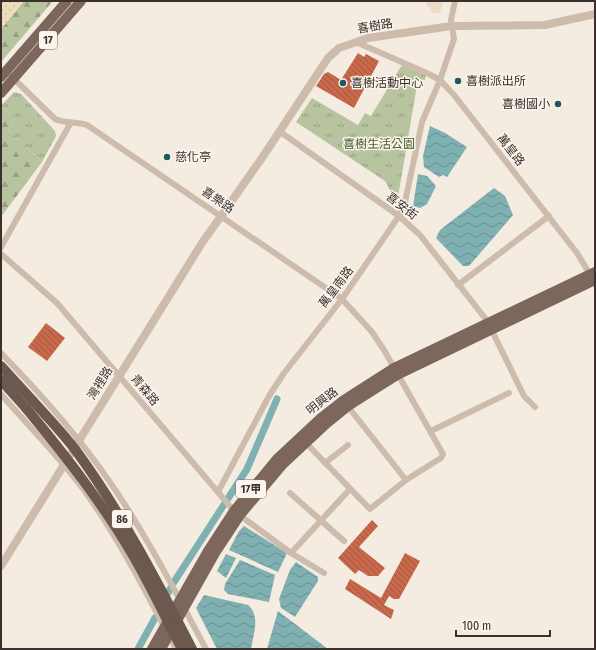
<svg xmlns="http://www.w3.org/2000/svg" width="596" height="650" font-family="'Fira Sans Condensed','Noto Sans TC',sans-serif">
<style>
.forest{fill:url(#forest-firs)}
.sand{fill:url(#sand-dots)}
.park{fill:url(#park-tufts)}
.plaza{fill:#ecdcc8}
.water{fill:url(#water-waves)}
.lines{fill:none;stroke-linecap:round;stroke-linejoin:round}
.canal{stroke:#7fb0b2;stroke-width:7}
.building{fill:url(#building-back-hatch)}
.minor{stroke:#cdbbac;stroke-width:6}
.tertiary{stroke:#cdbbac;stroke-width:8}
.primary{stroke:#7d675c;stroke-width:10}
.trunk{stroke:#6c584f;stroke-width:10}
.trunk-bridge{stroke:#6c584f;stroke-width:10}
.poi-dot{fill:#1f5a5e;stroke:#fbf5ee;stroke-width:1.5}
.labels{text-anchor:middle;dominant-baseline:central;stroke-width:3;stroke-linejoin:round;paint-order:stroke}
.shield{fill:#fbf5ee;stroke:#756b66;stroke-width:1}
.shield-label{font-size:11px;font-weight:bold;fill:#3b302b}
.street-label{font-size:12px;fill:#3b302b;stroke:#fbf5ee}
.poi-label{font-size:12px;fill:#3b302b;stroke:#fbf5ee;text-anchor:start}
.park-label{font-size:12px;fill:#4a5a2e;stroke:#fbf5ee}
</style>
<defs>
<pattern id="forest-firs" width="22" height="20" patternUnits="userSpaceOnUse"><rect width="22" height="20" fill="#b8c4a0"/><path d="M5 1l3.5 6h-7zM16 11l3.5 6h-7z" fill="#97a083"/></pattern>
<pattern id="sand-dots" width="8" height="8" patternUnits="userSpaceOnUse"><rect width="8" height="8" fill="#efdcb8"/><path d="M2 2h.1M6 6h.1" fill="none" stroke="#cebd9e" stroke-width="1.8" stroke-linecap="round"/></pattern>
<pattern id="park-tufts" width="24" height="20" patternUnits="userSpaceOnUse"><rect width="24" height="20" fill="#b8c4a0"/><path d="M3 7l-1-3M5 7V3M7 7l1-3M15 17l-1-3M17 17v-4M19 17l1-3" fill="none" stroke="#97a083"/></pattern>
<pattern id="water-waves" width="16" height="10" patternUnits="userSpaceOnUse"><rect width="16" height="10" fill="#7fb0b2"/><path d="M0 5q4-4 8 0t8 0" fill="none" stroke="#699091"/></pattern>
<pattern id="building-back-hatch" width="6" height="6" patternUnits="userSpaceOnUse"><rect width="6" height="6" fill="#c8694b"/><path d="M-1 5l2 2M0 0l6 6M5-1l2 2" fill="none" stroke="#a4573f"/></pattern>
</defs>
<rect width="100%" height="100%" fill="#f4ebe1"/>
<g class="forest">
<polygon points="24,1 53,1 1,62 1,29"/>
<polygon points="1,106 15,117 8,130 42,162 1,217"/>
</g>
<polygon class="sand" points="1,1 24,1 1,29"/>
<g class="park">
<polygon points="403,63 426,75 425,80 418,79 397,203 385,181 296,122 312,98 358,125 365,113 371,116"/>
<polygon points="14,92 21,94 55,131 56,136 42,162 8,130 15,117 1,106"/>
</g>
<polygon class="plaza" points="425,1 443,1 440,13 432,13"/>
<g class="water">
<polygon points="430,126 445,133 467,147 447,177 443,175 439,177 424,167 423,156"/>
<polygon points="418,174 427,176 436,186 427,204 420,208 413,206"/>
<polygon points="494,188 505,196 513,215 469,266 463,266 436,238 440,230"/>
<polygon points="244,526 287,553 278,572 229,550 239,531"/>
<polygon points="226,554 236,558 226,578 217,571"/>
<polygon points="240,560 275,575 269,602 228,594 224,590 225,584"/>
<polygon points="296,562 318,577 318,581 295,617 281,608 279,599 290,570"/>
<path d="M204 595 248 605C261 616 253 635 251 649H217L196 608Z"/>
<polygon points="278,611 328,649 267,649"/>
</g>
<g class="lines">
<g class="canal">
<polyline points="174,582 247,469 277,399"/>
<polyline points="164,601 170,589"/>
<polyline points="138,649 155,618"/>
</g>
</g>
<g class="building">
<polygon points="358,53 364,57 366,54 379,61 354,108 316,86 324,74 328,72 341,80"/>
<polygon points="46,323 65,338 47,361 28,347"/>
<polygon points="372,520 378,526 359,547 385,568 378,576 368,576 359,570 355,574 338,558"/>
<polygon points="405,553 420,561 399,599 394,599 389,596 384,605 394,610 391,619 345,589 350,579 381,598"/>
</g>
<g class="lines">
<g class="minor">
<polyline points="356,42 429,74 440,80 454,95 577,253 591,276"/>
<path d="M6 71 55 119C66 124 76 121 87 125L342 299 372 332 384 350 443 454 441 458 406 480 370 509 305 442"/>
<polyline points="279,131 399,216 420,235 488,322"/>
<polyline points="1,247 70,124"/>
<polyline points="1,254 57,303 234,511 291,553 324,573"/>
<polyline points="458,285 549,216"/>
<polyline points="491,329 524,396 535,407"/>
<path d="M1 353C39 392 76 433 107 478 145 532 175 591 206 649"/>
<path d="M1 394C29 427 61 458 86 493 121 542 148 596 176 649"/>
<polyline points="346,404 406,480"/>
<polyline points="431,431 509,393"/>
<polyline points="325,463 348,445"/>
<polyline points="218,492 269,396 284,373 342,299 399,216 405,202 422,122 440,80 454,39 451,20 455,1"/>
<polyline points="290,493 344,541"/>
<polyline points="291,553 350,489"/>
</g>
<polyline class="tertiary" points="1,566 202,243 262,158 328,58 339,48 368,38 452,26 545,25 595,14"/>
<g class="primary">
<polyline points="1,77 67,1"/>
<polyline points="1,93 81,1"/>
<polyline points="152,649 208,551 234,511 277,459 321,418 344,400 394,368 595,272"/>
<polyline points="161,649 215,553 240,515 283,464 327,423 348,406 397,375 595,280"/>
</g>
<g class="trunk">
<polyline points="1,366 33,401"/>
<polyline points="1,380 26,408"/>
</g>
<g class="trunk-bridge">
<path d="M33 401C48 418 64 434 77 452 122 514 157 581 192 649"/>
<path d="M26 408C64 454 101 501 131 552 150 584 165 617 182 649"/>
</g>
</g>
<g class="poi-dot">
<circle cx="458" cy="81" r="4"/>
<circle cx="343" cy="83" r="4"/>
<circle cx="558" cy="104" r="4"/>
<circle cx="167" cy="157" r="4"/>
</g>
<g class="labels">
<g class="shield">
<rect x="39" y="31" width="18" height="18" rx="3"/>
<rect x="236" y="480" width="30" height="18" rx="3"/>
<rect x="112" y="510" width="20" height="18" rx="3"/>
</g>
<g class="shield-label">
<text x="48" y="40">17</text>
<text x="251" y="489">17甲</text>
<text x="122" y="519">86</text>
</g>
<g class="street-label">
<text transform="translate(375 26) rotate(-10)">喜樹路</text>
<text transform="translate(511 150) rotate(52)">萬皇路</text>
<text transform="translate(218 200) rotate(34)">喜樂路</text>
<text transform="translate(402 206) rotate(38)">喜安街</text>
<text transform="translate(336 287) rotate(-53)">萬皇南路</text>
<text transform="translate(100 383) rotate(-58)">灣裡路</text>
<text transform="translate(145 390) rotate(50)">青森路</text>
<text transform="translate(322 401) rotate(-38)">明興路</text>
</g>
<g class="poi-label">
<text x="466" y="81">喜樹派出所</text>
<text x="351" y="83">喜樹活動中心</text>
<text x="550" y="104" text-anchor="end">喜樹國小</text>
<text x="175" y="157">慈化亭</text>
</g>
<g class="park-label">
<text x="379" y="144">喜樹生活公園</text>
</g>
</g>
<rect width="596" height="650" fill="none" stroke="#3b302b" stroke-width="4"/>
<path d="M456 630v6h94v-6" fill="none" stroke="#3b302b" stroke-width="2"/>
<text x="462" y="630" font-size="12" fill="#3b302b" stroke="#fbf5ee" stroke-width="3" paint-order="stroke">100 m</text>
</svg>
